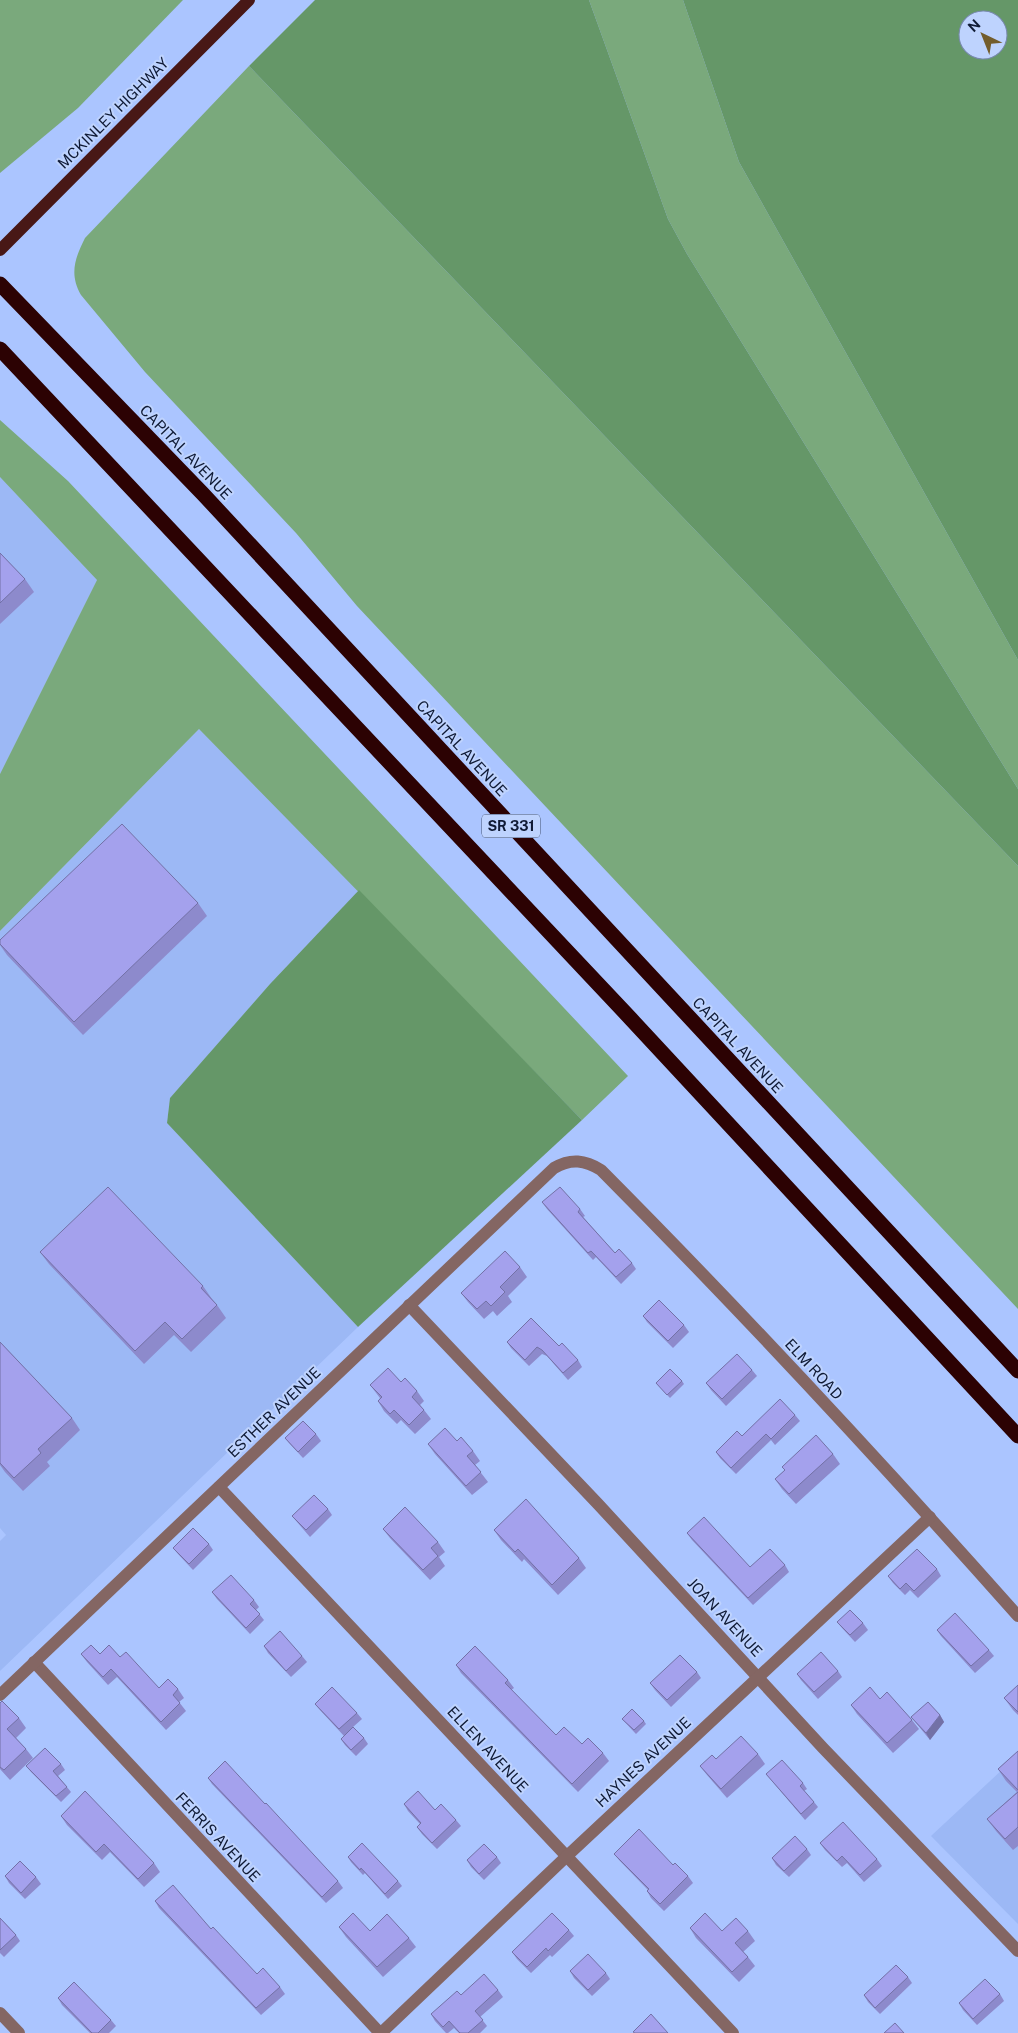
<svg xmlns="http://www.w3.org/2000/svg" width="1018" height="2033" font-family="'Public Sans',sans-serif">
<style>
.built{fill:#9cb8f5}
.green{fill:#7aa97c}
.forest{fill:#659768;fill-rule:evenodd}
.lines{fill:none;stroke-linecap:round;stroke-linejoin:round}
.minor{stroke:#846663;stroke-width:12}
.major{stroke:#481816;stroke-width:12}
.highway{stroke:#2c0203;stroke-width:15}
.wall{fill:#8d8acc}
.shaded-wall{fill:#7371a6}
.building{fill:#a4a1ed;stroke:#7371a6}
.labels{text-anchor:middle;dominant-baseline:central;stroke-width:4;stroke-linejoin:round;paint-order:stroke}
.shield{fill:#bed3fe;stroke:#445271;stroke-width:1}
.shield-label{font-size:14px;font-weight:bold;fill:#0f1a35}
.street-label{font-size:15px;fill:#0f1a35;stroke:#bed3fe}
</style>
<rect width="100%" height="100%" fill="#abc5ff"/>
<g class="built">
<polygon points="0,477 97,580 0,774"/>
<polygon points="199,729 359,890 270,984 170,1098 167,1123 358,1327 0,1671 0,1541 6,1535 0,1528 0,931"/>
<polygon points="1018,1755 1018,1924 931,1836"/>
</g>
<g class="green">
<polygon points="0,0 183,0 78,108 0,173"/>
<polygon points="589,0 683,0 739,162 1018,660 1018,789 687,254 668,219"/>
<path d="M249 66 1018 866V1309L357 606 296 533 145 372 81 295C69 274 75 258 85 238Z"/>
<polygon points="0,420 68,481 628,1076 582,1120 199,729 0,931 0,774 97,580 0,477"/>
</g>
<g class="forest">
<polygon points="315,0 589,0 668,219 687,254 1018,789 1018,866 249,66"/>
<path d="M683 0H1018V660L739 162ZM968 20H998V50H968Z"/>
<polygon points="359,890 582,1120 358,1327 167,1123 170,1098 270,984"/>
</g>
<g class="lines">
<g class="minor">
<polyline points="409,1305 598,1504 823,1748 1018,1951"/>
<polyline points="219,1487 733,2033"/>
<polyline points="34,1662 380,2033"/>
<path d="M0 1695 554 1168C571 1158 585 1160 601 1170 744 1314 883 1464 1018 1616"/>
<polyline points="0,2013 19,2033"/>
<polyline points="381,2033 567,1856 930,1517"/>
</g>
<polyline class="major" points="0,250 249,0"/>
<g class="highway">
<polyline points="0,284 203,494 1018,1371"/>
<polyline points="0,349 631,1019 1018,1436"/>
</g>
</g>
<g class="wall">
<polygon points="0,553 25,579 34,592 0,624"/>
<polygon points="198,903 207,916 83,1035 7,955 0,945 0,940"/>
<polygon points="542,1202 580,1209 585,1216 583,1217 615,1253 632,1263 636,1269 621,1284 596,1257 593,1260 547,1209"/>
<polygon points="40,1252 203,1286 212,1299 217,1305 226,1318 191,1352 174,1335 144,1364 49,1264"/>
<polygon points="520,1267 527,1277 508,1296 512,1302 497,1316 493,1311 484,1319 468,1302 461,1293"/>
<polygon points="643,1316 684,1325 689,1332 673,1348 647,1322"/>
<polygon points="0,1342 72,1418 80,1430 47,1462 50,1466 23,1491 5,1472 0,1465"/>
<polygon points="507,1342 559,1346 578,1360 582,1367 568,1380 547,1356 542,1354 529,1366 511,1348"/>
<polygon points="752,1370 757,1376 726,1406 711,1390 706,1383"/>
<polygon points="682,1381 684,1384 670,1398 656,1383"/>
<polygon points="401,1382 417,1391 424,1401 420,1405 424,1410 431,1419 415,1434 401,1420 397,1424 384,1411 378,1401 380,1398 370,1385"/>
<polygon points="795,1415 800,1421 775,1445 771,1440 736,1474 720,1458 716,1452 742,1436"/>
<polygon points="316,1434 321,1441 303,1458 290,1444 285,1438"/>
<polygon points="457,1441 473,1451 480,1461 475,1465 488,1482 472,1495 435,1454 428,1444"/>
<polygon points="833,1454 840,1464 796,1504 782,1489 775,1479 785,1470 782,1467"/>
<polygon points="328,1509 332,1515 310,1537 297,1522 292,1516"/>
<polygon points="383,1529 438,1542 445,1552 439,1557 445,1566 430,1580 390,1538"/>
<polygon points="494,1530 579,1558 586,1568 558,1595 524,1559 522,1562 501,1540"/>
<polygon points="687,1533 750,1567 785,1565 789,1572 753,1605 692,1540"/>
<polygon points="209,1544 213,1550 193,1570 178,1554 173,1548"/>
<polygon points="937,1569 941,1576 918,1598 910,1590 905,1595 893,1583 888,1576"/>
<polygon points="212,1592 254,1600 259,1607 256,1610 264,1620 250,1634 217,1599"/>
<polygon points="837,1622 863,1623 868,1630 855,1642 842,1628"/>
<polygon points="937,1630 989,1650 994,1656 975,1673 941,1636"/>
<polygon points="264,1646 302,1656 307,1662 291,1677 268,1653"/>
<polygon points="81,1654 100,1654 120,1657 159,1688 178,1689 184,1698 179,1702 186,1711 166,1730 117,1677 108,1685 87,1662"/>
<polygon points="456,1665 508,1680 514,1688 511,1690 556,1735 582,1744 603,1753 609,1761 578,1792 461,1673"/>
<polygon points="838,1671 842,1677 818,1699 801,1680 797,1674"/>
<polygon points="697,1672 701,1678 671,1707 655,1690 650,1683"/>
<polygon points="1018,1685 1018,1715 1013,1710 1004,1698"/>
<polygon points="880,1699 912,1720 919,1729 893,1753 857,1714 851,1705"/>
<polygon points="0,1703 19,1718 26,1728 16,1738 26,1749 33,1758 10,1780 0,1769"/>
<polygon points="315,1704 357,1713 362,1719 353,1727 364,1738 368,1744 356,1756 345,1745 341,1739 344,1736 320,1710"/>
<polygon points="940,1715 944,1722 930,1740 916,1723 911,1717"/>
<polygon points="622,1719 644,1721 646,1724 636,1734"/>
<polygon points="1018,1751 1018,1846 1013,1850 996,1831 987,1819 1017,1792 1006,1781 998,1769"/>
<polygon points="758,1754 765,1764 727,1798 707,1775 700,1766 716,1759"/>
<polygon points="61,1764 65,1770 58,1776 71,1792 61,1802 31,1772 26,1766"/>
<polygon points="766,1774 803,1783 807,1789 804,1791 814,1802 818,1807 805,1820"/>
<polygon points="208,1778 265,1804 338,1881 343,1888 326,1903 212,1784"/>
<polygon points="404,1804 435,1810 456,1820 461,1826 437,1849 422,1834 417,1827 420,1824 408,1811"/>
<polygon points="61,1816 154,1863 160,1872 144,1887 110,1852 102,1860 67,1825"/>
<polygon points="820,1843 877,1859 882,1866 864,1882 847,1863 842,1867 825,1850"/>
<polygon points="807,1849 811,1855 789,1877 776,1865 772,1858"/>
<polygon points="614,1854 673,1865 688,1876 693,1883 664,1911 651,1898 647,1891 648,1890 619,1860"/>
<polygon points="348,1857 398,1881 402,1886 388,1899 365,1873 363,1875 351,1862"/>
<polygon points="497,1857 501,1863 484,1880 471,1867 467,1860"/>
<polygon points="5,1876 36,1877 41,1884 25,1899 9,1883"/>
<polygon points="155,1901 211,1929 257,1974 280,1987 285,1994 261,2015 159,1908"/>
<polygon points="0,1918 16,1935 20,1941 4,1957 0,1953"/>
<polygon points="339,1927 370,1931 409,1938 416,1947 383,1977 346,1937"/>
<polygon points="690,1928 722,1931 748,1931 755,1941 743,1952 748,1957 755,1966 739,1982 696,1938"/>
<polygon points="569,1930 574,1936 552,1957 550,1955 531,1973 517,1959 512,1952"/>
<polygon points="570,1971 606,1973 610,1979 592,1996 574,1978"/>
<polygon points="908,1977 912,1983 880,2014 868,2002 864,1995"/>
<polygon points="498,1990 503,1997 480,2017 487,2026 480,2033 459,2033 454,2028 448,2033 446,2033 435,2021 431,2014 461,1995"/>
<polygon points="1000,1994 1004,2001 977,2025 963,2010 959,2003"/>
<polygon points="58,1998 111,2020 116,2026 109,2033 90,2033 62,2005"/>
</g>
<polygon class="shaded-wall" points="940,1715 944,1722 930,1740 926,1733"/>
<g class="building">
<polygon points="0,553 25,579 0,603"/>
<polygon points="122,824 198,903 74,1022 0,944 0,940"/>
<polygon points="108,1187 203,1286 201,1288 217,1305 182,1339 165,1322 135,1351 40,1252"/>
<polygon points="560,1187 580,1209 578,1212 615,1253 619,1249 632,1263 616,1277 591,1251 588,1253 542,1202"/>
<polygon points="505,1251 520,1267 500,1287 505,1292 491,1306 486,1301 477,1309 461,1293"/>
<polygon points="659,1300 684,1325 668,1341 643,1316"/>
<polygon points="531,1318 559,1346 562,1343 578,1360 563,1373 542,1350 537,1347 525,1360 507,1342"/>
<polygon points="0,1342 72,1418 38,1449 41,1453 14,1478 0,1463"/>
<polygon points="737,1354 752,1370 722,1399 706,1383"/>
<polygon points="388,1368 401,1382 405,1378 417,1391 412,1397 424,1410 409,1425 394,1410 390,1414 378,1401 382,1397 370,1385"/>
<polygon points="670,1369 682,1381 667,1395 656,1383"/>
<polygon points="780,1399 795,1415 771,1439 766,1434 731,1468 716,1452 737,1431 742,1436"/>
<polygon points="303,1421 316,1434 298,1452 285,1438"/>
<polygon points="445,1428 457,1441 461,1437 473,1451 467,1456 481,1472 466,1486 428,1444"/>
<polygon points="816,1435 833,1454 789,1494 775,1479 785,1470 782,1467"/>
<polygon points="314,1495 328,1509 306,1530 292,1516"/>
<polygon points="526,1499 579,1558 552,1585 518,1549 515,1552 494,1530"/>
<polygon points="405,1507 438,1542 431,1548 438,1556 423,1570 383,1529"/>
<polygon points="704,1517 750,1567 770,1549 785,1565 748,1598 687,1533"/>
<polygon points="193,1528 209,1544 189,1564 173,1548"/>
<polygon points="917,1549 937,1569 914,1591 906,1583 900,1589 888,1576"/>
<polygon points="231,1575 254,1600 250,1604 260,1614 246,1628 212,1592"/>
<polygon points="850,1610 863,1623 850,1635 837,1622"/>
<polygon points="955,1613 989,1650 971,1666 937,1630"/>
<polygon points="280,1631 302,1656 286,1671 264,1646"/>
<polygon points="91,1645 100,1654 109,1645 120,1657 126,1652 159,1688 168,1679 178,1689 173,1695 180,1703 161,1722 111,1669 103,1677 81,1654"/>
<polygon points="475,1646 508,1680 505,1683 556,1735 564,1727 582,1744 588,1738 603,1753 572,1784 456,1665"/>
<polygon points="821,1652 838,1671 814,1692 797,1674"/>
<polygon points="680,1655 697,1672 667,1700 650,1683"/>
<polygon points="1018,1685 1018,1712 1004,1698"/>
<polygon points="332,1687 357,1713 339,1729 315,1704"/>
<polygon points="870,1687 880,1699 887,1692 912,1720 887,1743 851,1705"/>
<polygon points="2,1701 19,1718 7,1729 26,1749 4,1770 0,1767 0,1703"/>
<polygon points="928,1702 940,1715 926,1733 911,1717"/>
<polygon points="632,1709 644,1721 634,1730 622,1719"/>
<polygon points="353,1727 364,1738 351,1750 341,1739"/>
<polygon points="741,1736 758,1754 721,1789 700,1766 712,1755 716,1759"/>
<polygon points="45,1748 61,1764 53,1771 67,1787 56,1796 26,1766"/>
<polygon points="1018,1751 1018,1790 998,1769"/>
<polygon points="782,1760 803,1783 800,1786 814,1802 801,1814 766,1774"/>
<polygon points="225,1761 265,1804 266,1803 338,1881 322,1897 208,1778"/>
<polygon points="85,1791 154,1863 138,1879 104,1844 96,1852 61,1816"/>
<polygon points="418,1791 435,1810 441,1804 456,1820 432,1843 417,1827 421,1823 404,1804"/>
<polygon points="1018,1792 1018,1827 1005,1839 987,1819"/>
<polygon points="843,1822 877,1859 860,1875 842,1856 837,1861 820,1843"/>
<polygon points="639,1829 673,1865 675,1863 688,1876 660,1904 647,1891 649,1889 614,1854"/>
<polygon points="795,1836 807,1849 784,1871 772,1858"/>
<polygon points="362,1843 398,1881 385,1894 361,1868 360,1870 348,1857"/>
<polygon points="484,1844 497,1857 479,1874 467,1860"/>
<polygon points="20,1861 36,1877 21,1893 5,1876"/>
<polygon points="173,1885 211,1929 213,1927 257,1974 263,1968 280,1987 256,2008 155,1901"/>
<polygon points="353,1913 370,1931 387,1914 409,1938 377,1967 339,1927"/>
<polygon points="552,1913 569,1930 548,1951 546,1948 527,1967 512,1952"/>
<polygon points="705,1913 722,1931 736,1918 748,1931 735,1943 748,1957 732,1972 690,1928"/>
<polygon points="0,1918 16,1935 0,1950"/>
<polygon points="588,1954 606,1973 588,1990 570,1971"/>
<polygon points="896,1965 908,1977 875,2008 864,1995"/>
<polygon points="484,1974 498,1990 475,2011 483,2020 468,2033 460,2033 449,2021 443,2027 431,2014 457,1991 461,1995"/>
<polygon points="985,1979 1000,1994 973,2019 959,2003"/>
<polygon points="74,1982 111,2020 98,2033 92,2033 58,1998"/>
<polygon points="651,2014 668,2033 635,2033 633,2032"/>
<polygon points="895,2023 904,2033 884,2033"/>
</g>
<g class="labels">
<rect class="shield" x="482" y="814.5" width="58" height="23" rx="4"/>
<g class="shield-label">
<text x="511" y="826">SR 331</text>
</g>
<g class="street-label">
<text transform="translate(113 113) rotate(-45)">MCKINLEY HIGHWAY</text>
<text transform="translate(186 452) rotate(46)">CAPITAL AVENUE</text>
<text transform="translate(462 748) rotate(47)">CAPITAL AVENUE</text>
<text transform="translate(738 1045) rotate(47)">CAPITAL AVENUE</text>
<text transform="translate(814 1369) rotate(47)">ELM ROAD</text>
<text transform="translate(274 1412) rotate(-44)">ESTHER AVENUE</text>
<text transform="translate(725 1617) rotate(47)">JOAN AVENUE</text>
<text transform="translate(488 1749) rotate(47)">ELLEN AVENUE</text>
<text transform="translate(643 1762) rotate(-43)">HAYNES AVENUE</text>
<text transform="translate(218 1837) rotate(47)">FERRIS AVENUE</text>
</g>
</g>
<g transform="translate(983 35) rotate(317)"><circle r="24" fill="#bed3fe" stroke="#7889ae"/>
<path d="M0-4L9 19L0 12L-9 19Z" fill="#735d2d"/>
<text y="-8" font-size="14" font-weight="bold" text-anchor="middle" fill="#0f1a35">N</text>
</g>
</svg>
